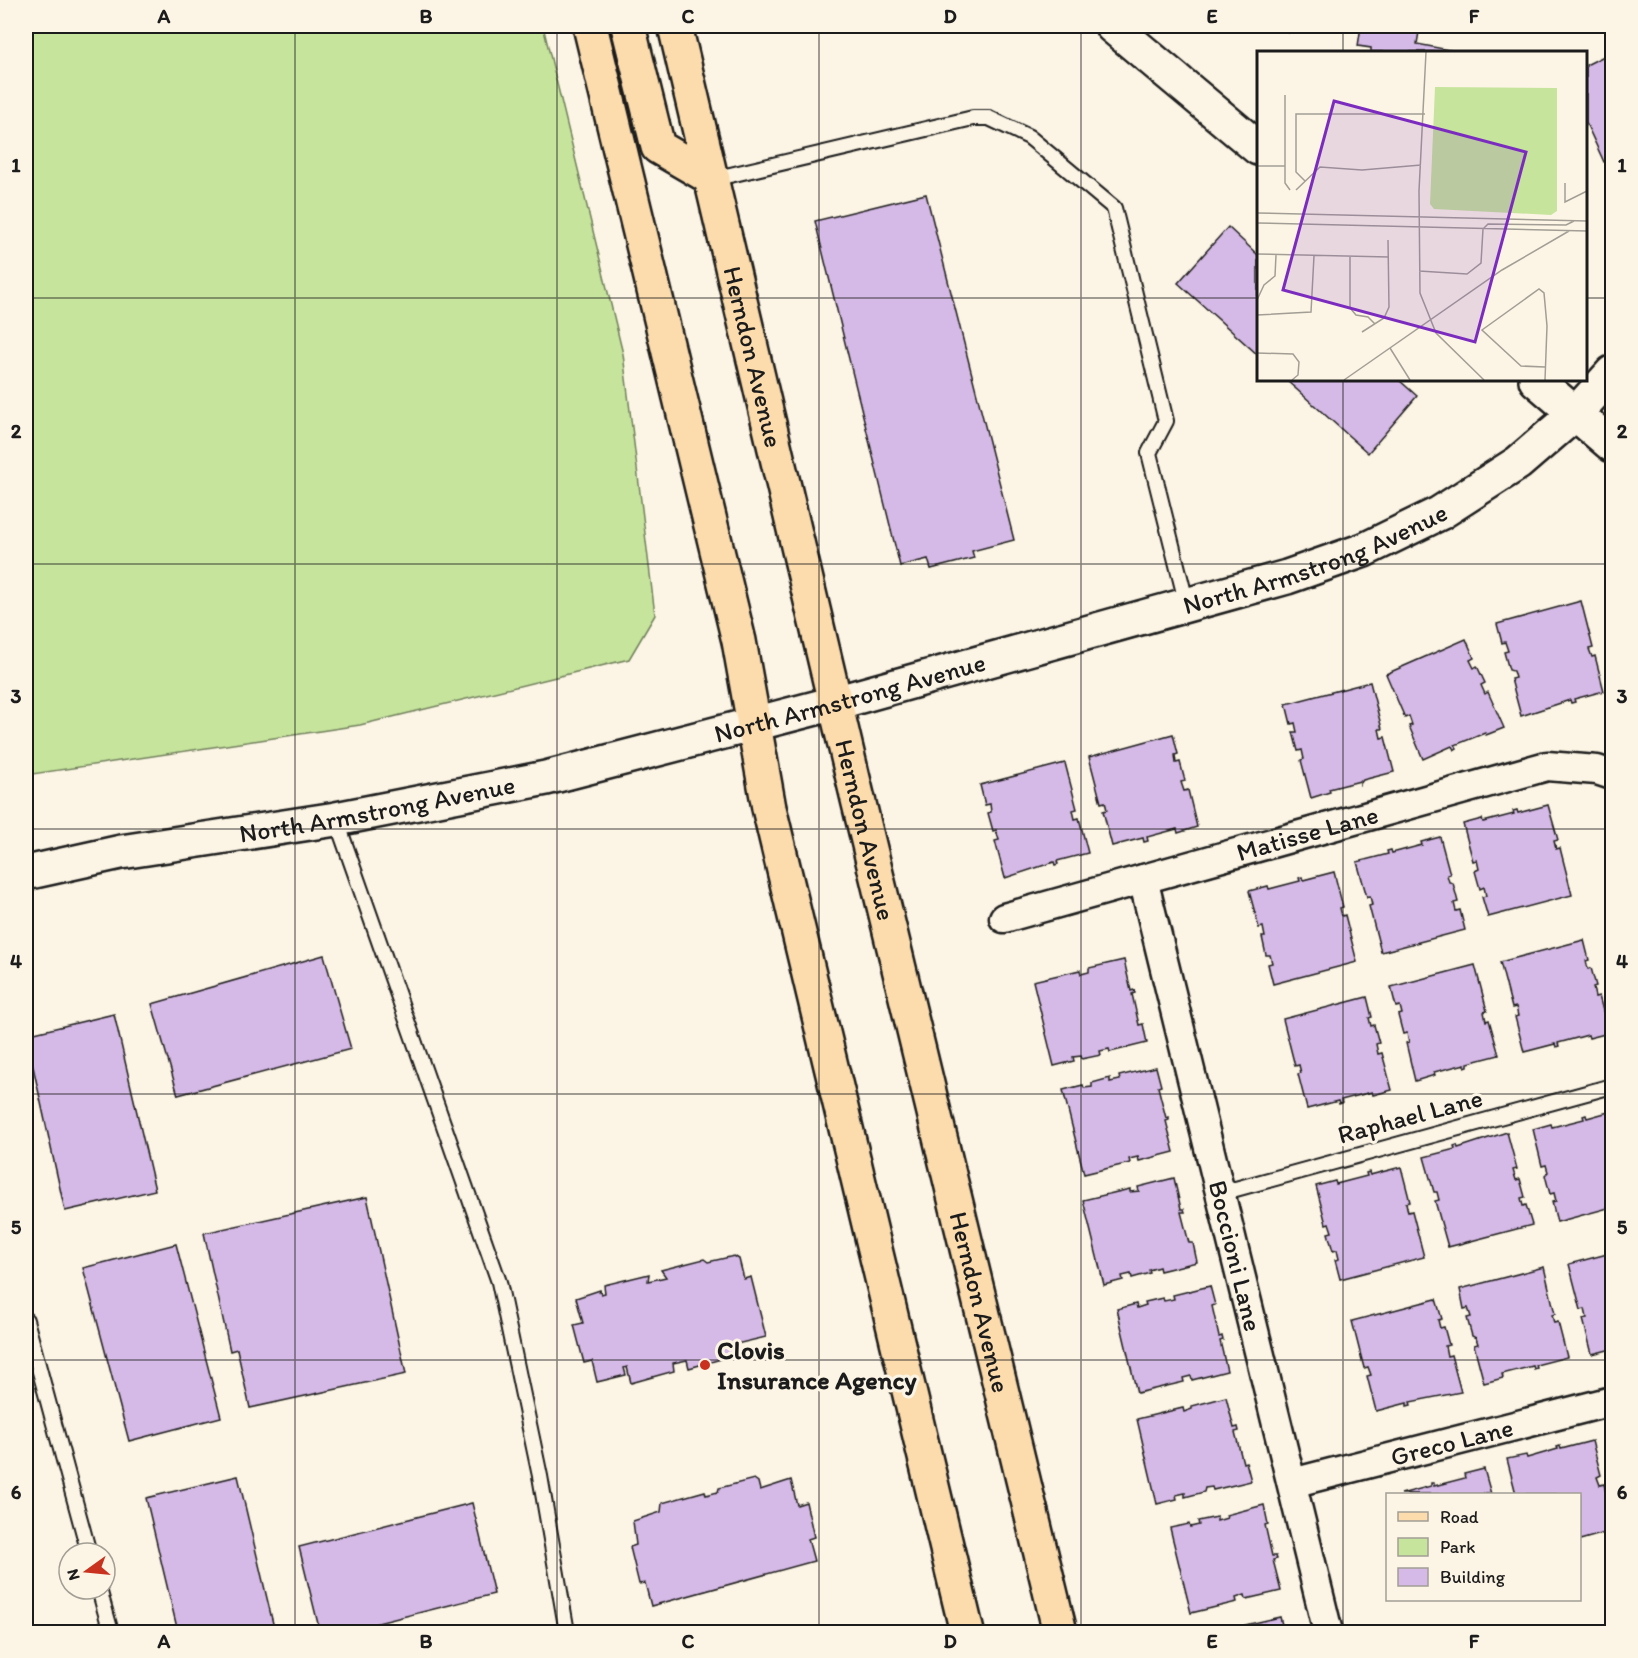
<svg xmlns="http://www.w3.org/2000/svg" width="1638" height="1658" font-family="Itim,sans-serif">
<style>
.green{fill:#c6e49c;stroke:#71805c;stroke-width:1.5}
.building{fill:#d5b9e6;stroke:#1c1c1c;stroke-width:1.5}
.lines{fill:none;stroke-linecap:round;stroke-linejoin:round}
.lane-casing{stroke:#1c1c1c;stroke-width:18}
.street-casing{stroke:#1c1c1c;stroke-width:33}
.secondary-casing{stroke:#1c1c1c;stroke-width:38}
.primary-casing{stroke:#1c1c1c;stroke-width:38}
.lane{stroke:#fcf5e5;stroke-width:14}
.street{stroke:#fcf5e5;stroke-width:28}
.secondary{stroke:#fcf5e5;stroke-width:33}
.primary{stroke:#fcdcac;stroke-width:33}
.grid{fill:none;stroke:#1c1c1c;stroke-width:1.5;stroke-opacity:0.55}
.poi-dot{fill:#c8321e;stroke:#fcf5e5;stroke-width:2}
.labels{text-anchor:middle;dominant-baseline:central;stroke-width:6;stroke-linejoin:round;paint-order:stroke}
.street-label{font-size:26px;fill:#1c1c1c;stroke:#fcf5e5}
.poi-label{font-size:26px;font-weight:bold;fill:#1c1c1c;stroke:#fcf5e5;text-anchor:start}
.inset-road{fill:none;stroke:#a29e95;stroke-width:1.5}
.view{fill:#7b2cbf;fill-opacity:0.15;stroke:#7b2cbf;stroke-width:3}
.inset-edge{fill:none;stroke:#1c1c1c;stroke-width:3}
.neatline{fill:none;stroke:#1c1c1c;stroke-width:2}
.grid-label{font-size:20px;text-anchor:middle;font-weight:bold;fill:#1c1c1c}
</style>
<rect width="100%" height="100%" fill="#fcf5e5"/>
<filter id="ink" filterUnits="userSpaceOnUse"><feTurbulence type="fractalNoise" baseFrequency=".0167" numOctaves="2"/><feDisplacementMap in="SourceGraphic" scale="12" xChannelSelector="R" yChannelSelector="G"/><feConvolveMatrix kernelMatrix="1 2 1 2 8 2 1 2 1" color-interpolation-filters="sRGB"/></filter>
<g filter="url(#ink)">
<polygon class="green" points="26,26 543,26 623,354 655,615 629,659 360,725 26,775"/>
<g class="building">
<polygon points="1281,26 1295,26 1288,33"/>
<polygon points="1361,26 1420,26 1417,44 1459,52 1371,52 1371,48 1358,46"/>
<polygon points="1612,52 1612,158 1604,162 1586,123 1586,65"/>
<polygon points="926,194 1014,540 972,551 974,558 931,569 928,559 900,566 815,221"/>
<polygon points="1228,227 1258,255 1258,355 1178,283"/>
<polygon points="1286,380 1399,380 1417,396 1368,453"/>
<polygon points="1581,601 1593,648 1589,649 1592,657 1595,656 1604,691 1574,699 1575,702 1571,703 1570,700 1521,716 1511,679 1515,678 1513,671 1509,670 1504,652 1508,651 1505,642 1502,643 1497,624"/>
<polygon points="1466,639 1474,658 1470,660 1474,668 1477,666 1485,683 1481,685 1485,694 1488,692 1504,728 1486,735 1485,733 1455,745 1457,748 1454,750 1452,746 1423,759 1409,726 1412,725 1409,716 1405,718 1386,674"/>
<polygon points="1370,682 1382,729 1379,729 1381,738 1385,737 1394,772 1363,780 1360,784 1360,781 1329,789 1330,792 1311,798 1301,760 1304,759 1302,750 1298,751 1293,732 1297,732 1295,723 1291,724 1286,704"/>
<polygon points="1173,734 1178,754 1175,755 1176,763 1180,762 1185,781 1181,782 1184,791 1188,790 1197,827 1178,833 1177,829 1147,837 1148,841 1144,842 1143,838 1112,846 1103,811 1107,810 1105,802 1101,803 1089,757"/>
<polygon points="1065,763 1077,809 1073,810 1075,819 1079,818 1088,853 1057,861 1058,864 1055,865 1054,862 1005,878 995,841 999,840 996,830 993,831 988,813 991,812 990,804 985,805 980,785"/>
<polygon points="1548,805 1558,840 1554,841 1556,849 1560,848 1572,895 1488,917 1482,897 1486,896 1484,887 1480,889 1475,871 1479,869 1477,860 1473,861 1463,824 1482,819 1483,822 1514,814 1513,811 1517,810 1518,813"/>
<polygon points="1440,837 1450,874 1447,875 1449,882 1453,883 1458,902 1454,903 1456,911 1460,910 1465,930 1381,952 1369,906 1372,905 1370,896 1367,897 1357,862 1388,854 1387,851 1391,850 1392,853 1422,845 1421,842"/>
<polygon points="1334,872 1343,907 1340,908 1342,916 1345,915 1357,962 1273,984 1268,964 1272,963 1270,955 1266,955 1262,937 1265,937 1263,927 1259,928 1249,891 1268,886 1269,889 1300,881 1299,878 1302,877 1303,880"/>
<polygon points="1584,940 1589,960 1586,961 1588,969 1591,968 1596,986 1593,987 1595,997 1599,996 1609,1033 1589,1038 1588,1035 1558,1043 1559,1046 1556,1047 1555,1044 1524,1052 1515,1017 1518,1016 1516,1007 1512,1008 1500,962"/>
<polygon points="324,955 351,1049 178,1095 152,1004"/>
<polygon points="1124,960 1131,991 1134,990 1135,993 1132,994 1139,1025 1143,1024 1147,1043 1110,1052 1109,1049 1100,1051 1101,1055 1082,1059 1081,1056 1073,1057 1074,1061 1054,1066 1033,981 1080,970 1081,974 1089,972 1089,968"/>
<polygon points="1475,965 1487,1011 1484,1012 1486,1021 1489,1020 1499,1055 1468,1063 1468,1066 1465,1067 1465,1064 1434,1072 1435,1075 1415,1081 1406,1043 1409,1042 1407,1033 1403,1034 1398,1015 1402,1014 1400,1006 1396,1007 1391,987"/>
<polygon points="1367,997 1372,1017 1369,1018 1371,1026 1374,1025 1379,1043 1376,1044 1378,1054 1382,1053 1392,1090 1373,1095 1372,1092 1341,1100 1342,1103 1339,1104 1338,1101 1307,1109 1298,1074 1301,1073 1299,1065 1295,1066 1283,1019"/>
<polygon points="114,1014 155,1190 65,1211 26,1035"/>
<polygon points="1156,1067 1161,1086 1158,1087 1166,1118 1169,1117 1169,1120 1166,1121 1174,1152 1139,1161 1138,1157 1129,1159 1130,1163 1084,1174 1063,1090 1083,1085 1084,1088 1092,1087 1092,1083 1110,1078 1110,1082 1120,1080 1119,1076"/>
<polygon points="1612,1111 1612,1207 1557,1222 1552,1202 1556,1201 1554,1193 1550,1194 1545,1175 1548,1172 1546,1165 1542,1166 1533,1129 1551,1124 1552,1127 1584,1119 1583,1116 1586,1115 1587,1118"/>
<polygon points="1507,1132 1517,1169 1513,1170 1516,1180 1520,1179 1525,1197 1521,1198 1523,1206 1526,1205 1532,1225 1448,1247 1435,1201 1439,1200 1437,1192 1434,1192 1424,1157 1455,1149 1454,1146 1457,1145 1458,1148"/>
<polygon points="1401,1167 1410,1202 1406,1203 1408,1212 1412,1211 1424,1257 1340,1279 1335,1260 1339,1259 1337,1250 1333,1251 1328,1233 1332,1232 1329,1223 1326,1224 1316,1186 1335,1181 1336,1184 1367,1176 1366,1173 1369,1172 1370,1175"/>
<polygon points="1174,1178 1181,1209 1184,1209 1185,1212 1181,1212 1189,1243 1193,1243 1197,1262 1160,1271 1159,1267 1149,1270 1150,1273 1132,1278 1131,1274 1122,1276 1123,1280 1104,1285 1083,1200 1130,1189 1130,1192 1139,1191 1138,1187"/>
<polygon points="367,1197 406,1374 250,1408 237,1349 230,1351 204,1233"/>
<polygon points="176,1244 221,1417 129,1441 83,1268"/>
<polygon points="1611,1253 1612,1349 1592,1354 1583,1319 1587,1318 1585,1309 1581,1310 1569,1264"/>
<polygon points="734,1256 739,1259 744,1279 751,1277 766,1337 732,1345 732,1356 689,1368 687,1360 673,1363 674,1371 631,1383 627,1367 624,1368 626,1375 597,1382 592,1361 584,1363 574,1325 583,1323 576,1298 600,1290 601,1294 605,1293 604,1285 649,1274 648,1281 666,1277 661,1270 704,1259 708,1262"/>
<polygon points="1544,1267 1555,1314 1552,1315 1554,1323 1558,1322 1567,1357 1536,1365 1537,1368 1534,1369 1533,1366 1502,1374 1503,1378 1484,1383 1474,1345 1478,1344 1476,1338 1472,1336 1467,1318 1471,1317 1468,1308 1464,1309 1460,1289"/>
<polygon points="1210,1286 1215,1305 1212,1306 1219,1337 1222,1336 1223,1340 1220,1341 1227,1371 1192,1380 1191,1376 1183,1378 1184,1382 1137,1393 1117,1309 1136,1304 1137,1308 1146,1305 1145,1302 1163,1298 1164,1301 1174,1299 1173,1295"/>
<polygon points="1436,1299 1442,1319 1438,1320 1440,1328 1444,1327 1449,1345 1445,1346 1447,1356 1451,1355 1461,1392 1410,1402 1411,1405 1407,1406 1407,1403 1376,1411 1367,1376 1371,1375 1368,1367 1364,1368 1352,1321"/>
<polygon points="1226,1397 1234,1428 1238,1427 1239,1431 1235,1432 1243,1463 1246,1462 1251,1481 1213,1490 1212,1487 1205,1488 1204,1492 1185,1497 1185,1493 1176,1495 1177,1499 1157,1504 1137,1419 1183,1408 1184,1412 1192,1409 1192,1406"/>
<polygon points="1592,1441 1601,1475 1597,1477 1600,1485 1604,1484 1612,1519 1612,1531 1580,1540 1580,1494 1516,1494 1507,1459 1526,1455 1527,1458 1558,1449 1557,1447 1560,1446 1561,1449"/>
<polygon points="1484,1469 1491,1494 1401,1494 1431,1486 1431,1483 1434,1483 1434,1486 1465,1478 1464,1474"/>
<polygon points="238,1476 275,1632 178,1632 146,1498"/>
<polygon points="754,1479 758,1482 760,1490 791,1480 797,1505 806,1502 814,1537 808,1539 814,1561 651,1606 645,1583 639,1584 630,1547 636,1545 633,1521 661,1512 662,1503 705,1491 706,1495 718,1492 719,1488"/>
<polygon points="472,1503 494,1594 342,1632 320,1632 299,1547"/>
<polygon points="1264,1505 1268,1524 1265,1525 1272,1556 1276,1556 1277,1559 1273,1560 1281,1591 1246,1599 1245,1595 1236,1598 1237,1602 1191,1613 1170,1528 1189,1524 1190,1527 1199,1525 1198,1521 1217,1517 1217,1521 1227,1518 1226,1515"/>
<polygon points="1280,1617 1284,1632 1216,1632 1236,1628 1237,1631 1246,1629 1245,1625"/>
</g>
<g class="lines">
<g class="lane-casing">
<g id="lane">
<polyline points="713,179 973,118 989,118 1029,137 1114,208 1166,421 1149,453 1187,605"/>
<polyline points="336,819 499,1282 540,1476 567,1632"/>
<polyline points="1221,1193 1612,1086"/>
<polyline points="26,1320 89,1553"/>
<polyline points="99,1589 111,1632"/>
</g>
</g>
<g class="street-casing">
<g id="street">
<path id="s1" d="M1143 879 1328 1632"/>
<path id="s2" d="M1004 918 1547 766 1597 770 1612 775"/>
<path id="s3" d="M1292 1483 1612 1401"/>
</g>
</g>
<g class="secondary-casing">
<g id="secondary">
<polyline points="1112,26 1258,148"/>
<polyline points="1536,380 1612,445"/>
<path id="s4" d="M26 873 121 852 336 819 546 778 835 703 1287 577 1364 550 1440 513 1518 463 1576 413 1612 373"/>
</g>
</g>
<g class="primary-casing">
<g id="primary">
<polyline points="590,26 739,641 769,808 967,1632"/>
<polyline points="628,26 658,147 713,179"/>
<path id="s5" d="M675 26 855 787 1060 1632"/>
</g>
</g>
<use href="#lane" class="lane"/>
<use href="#street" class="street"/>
<use href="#secondary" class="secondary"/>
<use href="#primary" class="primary"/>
</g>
</g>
<path class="grid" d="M295 26V1632M557 26V1632M819 26V1632M1081 26V1632M1343 26V52M26 298H1258M1586 298H1612M1343 380V1632M26 564H1612M26 829H1612M26 1094H1612M26 1360H1612"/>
<circle class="poi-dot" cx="705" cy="1365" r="6"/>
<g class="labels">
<g class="street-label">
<text stroke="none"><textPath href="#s5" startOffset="340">Herndon Avenue</textPath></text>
<text stroke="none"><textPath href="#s4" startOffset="1329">North Armstrong Avenue</textPath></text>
<text stroke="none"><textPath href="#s4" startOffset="843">North Armstrong Avenue</textPath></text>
<text stroke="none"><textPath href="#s4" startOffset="357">North Armstrong Avenue</textPath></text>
<text stroke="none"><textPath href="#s5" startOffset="826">Herndon Avenue</textPath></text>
<text stroke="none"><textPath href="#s2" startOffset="315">Matisse Lane</textPath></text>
<text transform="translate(1410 1116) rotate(-15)">Raphael Lane</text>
<text stroke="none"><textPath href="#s1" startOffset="388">Boccioni Lane</textPath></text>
<text stroke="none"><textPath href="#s5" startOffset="1312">Herndon Avenue</textPath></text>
<text stroke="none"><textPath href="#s3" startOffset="165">Greco Lane</textPath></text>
</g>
<g class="poi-label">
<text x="717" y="1350">Clovis<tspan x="717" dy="30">Insurance Agency</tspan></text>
</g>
</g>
<g transform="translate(1257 51)">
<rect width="330" height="330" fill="#fcf5e5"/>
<path d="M178 36 300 37V160L294 164 177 158 173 153Z" fill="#c6e49c"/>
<path class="inset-road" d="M169 1 162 140 163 242 179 282 227 329M0 115H28V44M28 115V132L33 139M48 130 39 121V63H168M308 132V151L330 140M39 139 63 116 105 119 164 114M0 162 330 170M0 172 330 180M226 178 231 173 309 174 317 170M0 203 132 206M93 205V257L99 264 111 266 118 273M162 220 210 223 224 212 226 178M0 249 7 234 18 225 19 204M0 264 54 261 57 205M105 281 127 267 132 256 131 189M133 297 153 329M0 302 36 303 42 311 41 324 35 329M288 316 264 315 225 279 282 238 287 242 290 275 288 329M87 329 245 219 312 180"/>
<path class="view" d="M77 50 269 101 218 291 26 239Z"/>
<rect width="330" height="330" class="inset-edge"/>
</g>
<rect width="1638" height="1658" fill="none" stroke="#fcf5e5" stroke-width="66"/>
<rect x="1386" y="1493" width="195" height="108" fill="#fcf5e5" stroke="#a29e95" stroke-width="1.5"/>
<rect x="1398" y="1512" width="30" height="9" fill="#fcdcac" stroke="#a29e95" stroke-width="1.5"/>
<text x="1440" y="1523" font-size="18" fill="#1c1c1c">Road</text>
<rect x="1398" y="1538" width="30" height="18" fill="#c6e49c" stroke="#a29e95" stroke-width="1.5"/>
<text x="1440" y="1553" font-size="18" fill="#1c1c1c">Park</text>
<rect x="1398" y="1568" width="30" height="18" fill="#d5b9e6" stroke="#a29e95" stroke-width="1.5"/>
<text x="1440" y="1583" font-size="18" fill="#1c1c1c">Building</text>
<g transform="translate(87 1571) rotate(255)"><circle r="28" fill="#fcf5e5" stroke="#a29e95" stroke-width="1.5"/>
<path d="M0-4.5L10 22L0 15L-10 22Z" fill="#c8321e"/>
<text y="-9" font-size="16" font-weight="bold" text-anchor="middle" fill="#1c1c1c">N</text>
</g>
<rect x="33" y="33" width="1572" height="1592" class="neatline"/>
<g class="grid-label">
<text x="164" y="23">A</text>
<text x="426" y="23">B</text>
<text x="688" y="23">C</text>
<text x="950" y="23">D</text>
<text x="1212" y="23">E</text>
<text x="1474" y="23">F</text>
<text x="16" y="172">1</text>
<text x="1622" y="172">1</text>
<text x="16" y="438">2</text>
<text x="1622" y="438">2</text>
<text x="16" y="703">3</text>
<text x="1622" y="703">3</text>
<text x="16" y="968">4</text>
<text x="1622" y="968">4</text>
<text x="16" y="1234">5</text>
<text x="1622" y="1234">5</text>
<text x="16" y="1499">6</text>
<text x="1622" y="1499">6</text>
<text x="164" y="1648">A</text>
<text x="426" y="1648">B</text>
<text x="688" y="1648">C</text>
<text x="950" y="1648">D</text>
<text x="1212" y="1648">E</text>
<text x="1474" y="1648">F</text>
</g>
</svg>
